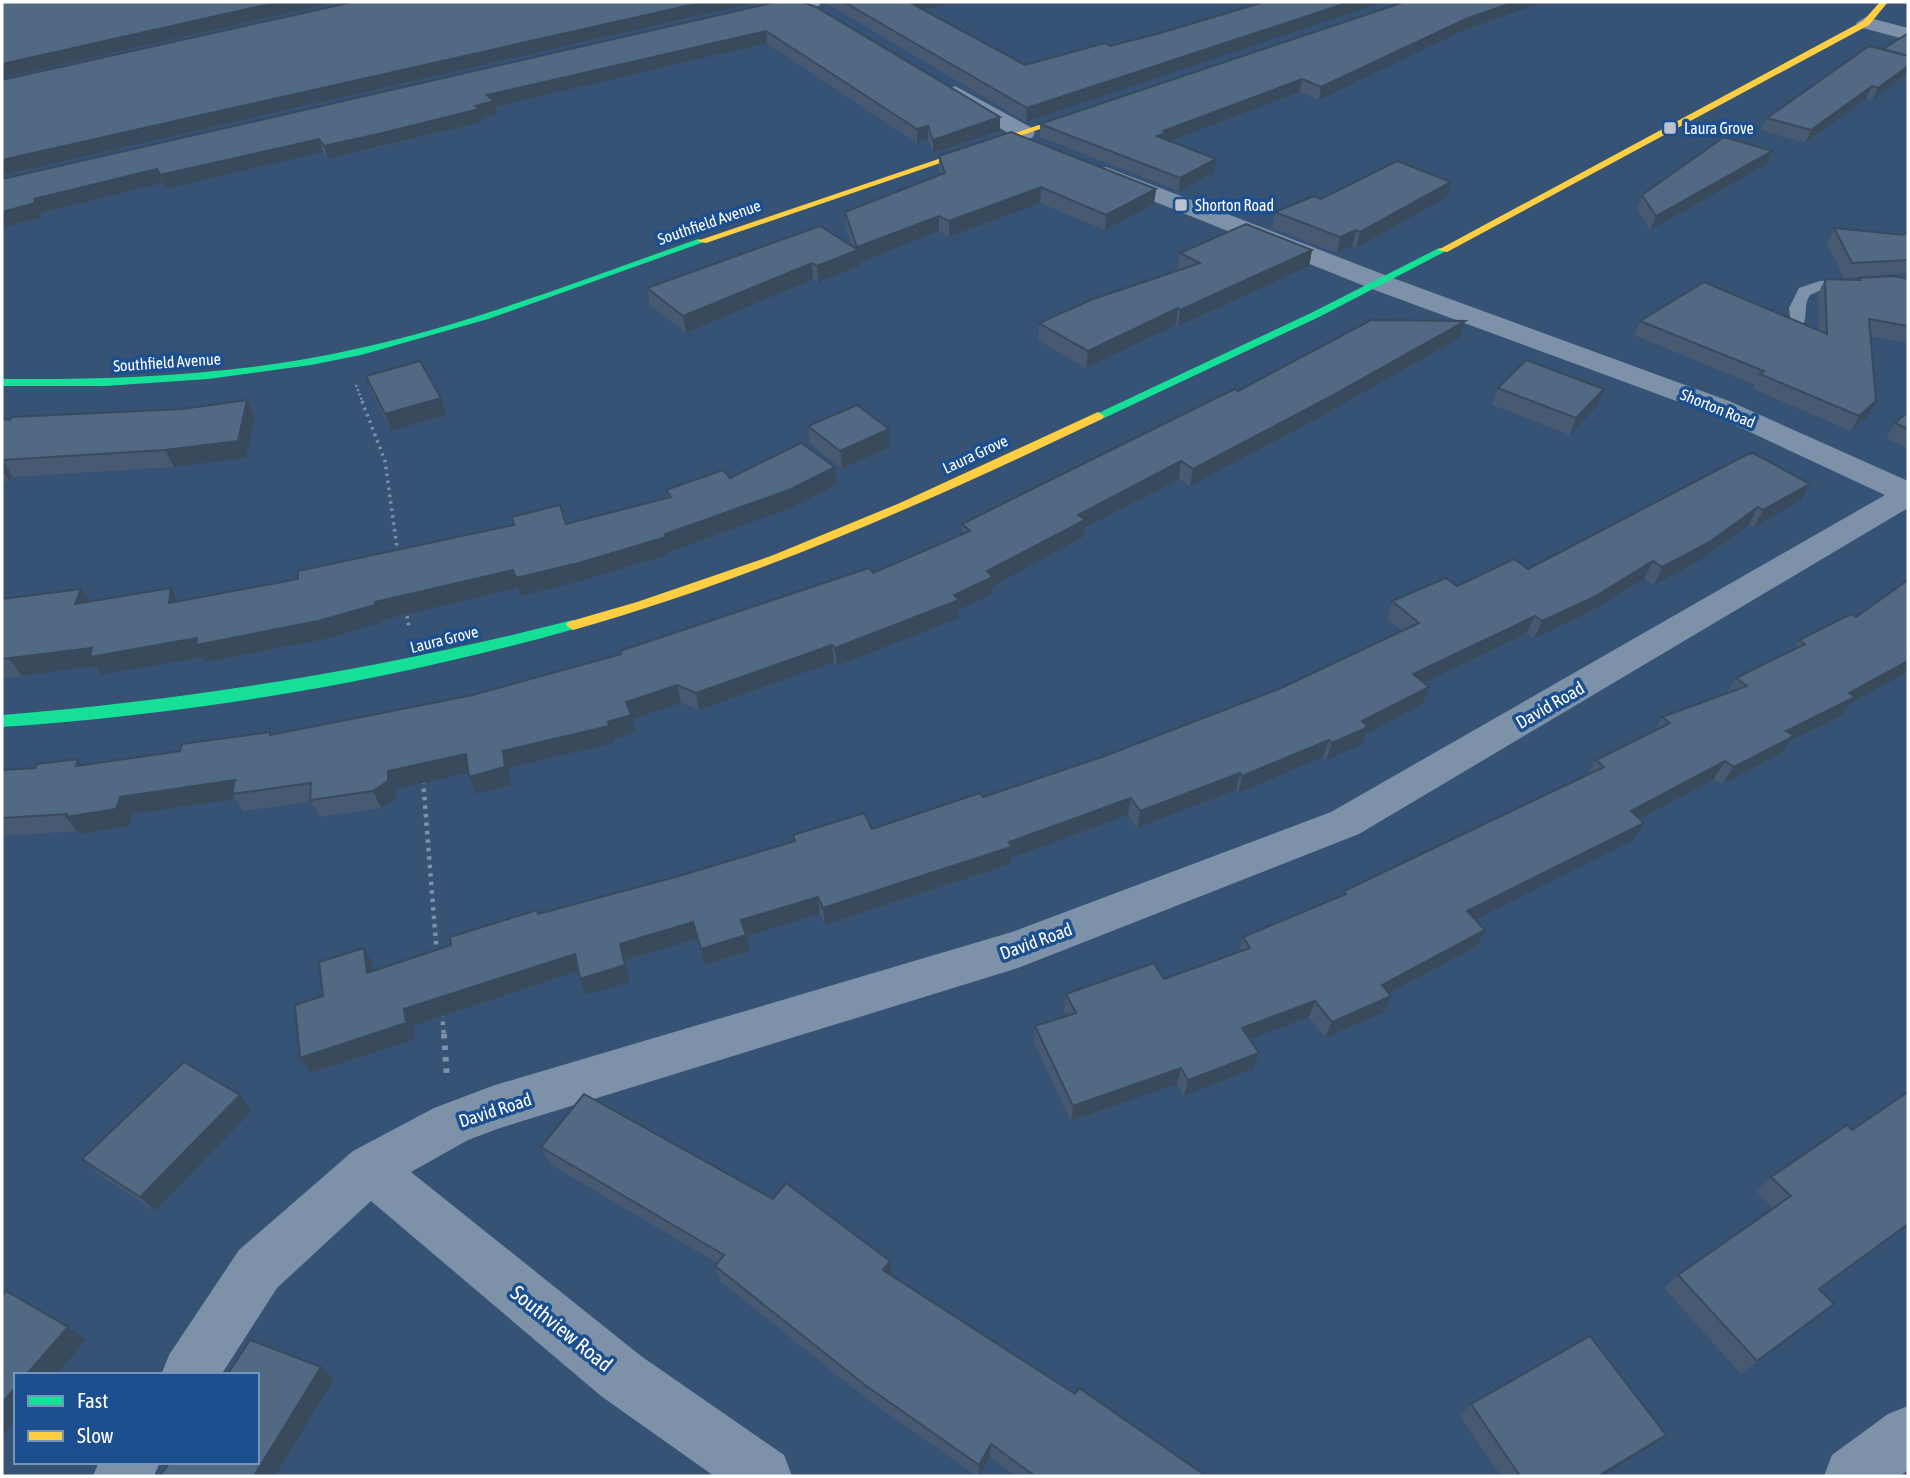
<svg xmlns="http://www.w3.org/2000/svg" width="1910" height="1478" font-family="'Asap Condensed',sans-serif">
<style>
.lines{fill:none;stroke-linecap:round;stroke-linejoin:round}
.path-far3{stroke:#7d92a8;stroke-width:2.5;stroke-dasharray:2 2.5;stroke-linecap:butt}
.path-far2{stroke:#7d92a8;stroke-width:3.5;stroke-dasharray:2.5 4.5;stroke-linecap:butt}
.path-far1{stroke:#7d92a8;stroke-width:4.5;stroke-dasharray:3.5 5;stroke-linecap:butt}
.path{stroke:#7d92a8;stroke-width:6;stroke-dasharray:4.5 7;stroke-linecap:butt}
.lane{fill:#7d92a8;fill-rule:evenodd}
.street{fill:#7d92a8;fill-rule:evenodd}
.fast{fill:#16e098;fill-rule:evenodd}
.slow{fill:#ffcf43;fill-rule:evenodd}
.wall{fill:#475a72}
.shaded-wall{fill:#394a5c}
.building{fill:#526984;stroke:#394a5c;stroke-width:2}
.poi-dot{fill:#b9c2ce;stroke:#1b4f8f;stroke-width:2.5}
.labels{text-anchor:middle;dominant-baseline:central;stroke-width:7;stroke-linejoin:round;paint-order:stroke}
.far-poi-label{font-size:16px;fill:#fff;stroke:#1b4f8f;text-anchor:start}
.far-street-label{font-size:16px;fill:#fff;stroke:#1b4f8f}
.street-label{font-size:18px;fill:#fff;stroke:#1b4f8f}
.near-street-label{font-size:21px;fill:#fff;stroke:#1b4f8f}
</style>
<rect width="100%" height="100%" fill="#365274"/>
<g class="lines">
<polyline class="path-far3" points="356,385 363,403"/>
<g class="path-far2">
<polyline points="362,401 385,461 398,555"/>
<polyline points="406,609 409,628"/>
</g>
<g class="path-far1">
<polyline points="423,780 437,956"/>
<polyline points="442,1013 444,1036"/>
</g>
<polyline class="path" points="444,1034 447,1078"/>
<path class="lane" d="M1853 279 1861 284 1858 287 1821 290 1810 295C1803 305 1808 316 1803 325H1791L1789 308 1799 288 1820 281Z"/>
<g class="street">
<polygon points="796,2 821,2 819,6 797,8"/>
<polygon points="1866,17 1908,28 1908,40 1859,27 1856,23"/>
<polygon points="955,86 1032,128 1035,133 1032,138 1016,138 948,96 944,92"/>
<polygon points="1106,167 1390,277 1729,401 1908,481 1908,508 1359,834 1018,968 497,1129 468,1140 411,1172 641,1356 784,1455 792,1476 714,1476 601,1396 371,1201 277,1288 221,1375 161,1375 169,1355 239,1250 353,1151 434,1108 495,1085 1012,932 1331,812 1885,495 1709,413 1372,289 1098,179 1094,174 1098,169"/>
<polygon points="1908,1406 1908,1470 1900,1476 1824,1476 1832,1455 1888,1414"/>
<polygon points="99,1462 160,1462 154,1476 93,1476"/>
</g>
<g class="fast">
<path d="M698 239 707 241 488 319 361 355 311 365 208 379 105 386H2V379C122 380 243 375 360 348 476 322 587 278 698 239Z"/>
<polygon points="1439,248 1448,250 1319,317 1102,419 1098,420 1092,416 1311,313"/>
<path d="M573 620 578 622 580 625 578 628C391 681 196 714 2 727V715C196 699 385 668 573 620Z"/>
</g>
<g class="slow">
<polygon points="1880,2 1888,2 1869,25 1447,252 1438,250 1863,21"/>
<polygon points="1086,109 1093,111 706,243 697,241"/>
<path d="M1098 412 1104 416 1102 419C930 501 757 578 573 630L566 625 568 622 637 602 771 556 900 503Z"/>
</g>
</g>
<g class="wall">
<polygon points="776,2 1000,117 1000,131 933,153 928,139 917,143 767,43 495,107 497,114 481,118 482,122 382,147 328,159 323,152 166,189 163,183 41,213 42,217 2,228 2,179"/>
<polygon points="821,2 955,2 923,10 1025,65 1105,43 1026,122 833,7"/>
<polygon points="1462,31 1319,100 1300,92 1170,141 1216,159 1214,173 1179,191 1040,137 1040,124"/>
<polygon points="1908,35 1908,73 1872,100 1866,99 1805,143 1761,130 1767,118"/>
<polygon points="1772,151 1767,164 1650,230 1637,208 1642,195"/>
<polygon points="939,156 1156,189 1154,204 1105,230 1040,203 949,237 939,231 859,263 859,266 818,282 813,279 686,333 650,305 647,288 852,247 846,228 845,212 941,175 939,171"/>
<polygon points="1451,182 1447,197 1356,248 1352,246 1337,253 1272,228 1275,212 1321,199"/>
<polygon points="1834,228 1904,235 1908,230 1908,275 1908,273 1844,278 1827,243"/>
<polygon points="1312,250 1309,266 1178,326 1176,325 1086,368 1038,340 1039,323 1180,270 1178,269 1180,253"/>
<polygon points="1859,278 1908,279 1908,343 1870,336 1868,416 1851,431 1753,389 1755,385 1634,335 1640,321 1819,331 1818,294 1825,279 1857,280"/>
<polygon points="1459,338 1322,416 1190,486 1179,479 1084,528 1083,537 993,586 992,594 959,610 959,618 837,666 834,662 699,710 681,703 632,719 636,733 613,739 614,743 509,768 512,785 476,794 468,773 396,789 396,798 381,808 320,817 311,802 243,811 235,799 132,814 129,826 79,834 77,831 2,836 2,770 35,768 78,759 83,765 180,751 272,735 473,695 621,654 620,651 873,573 962,535 962,524 1238,391"/>
<polygon points="366,376 441,398 447,415 391,431 372,393"/>
<polygon points="1498,388 1597,406 1570,435 1492,405"/>
<polygon points="247,400 255,417 246,458 174,467 13,477 9,481 2,481 2,419 10,420 182,409"/>
<polygon points="1908,412 1908,449 1886,438 1895,423"/>
<polygon points="808,426 889,429 890,447 842,469 810,443"/>
<polygon points="1746,455 1800,501 1754,527 1749,525 1699,561 1654,585 1644,579 1586,614 1534,638 1527,633 1424,683 1429,687 1423,704 1366,734 1362,745 1326,760 1323,757 1238,793 1236,790 1137,828 1128,815 1011,858 1011,864 825,925 820,914 747,936 750,951 705,965 697,939 625,960 630,982 586,995 578,971 413,1026 415,1039 311,1073 323,996 373,965 374,970 451,945 537,910 539,914 679,876 793,841 793,835 872,829 983,797 1102,757 1279,689 1402,631 1387,619 1392,601 1528,569"/>
<polygon points="730,478 837,484 791,508 669,552 670,554 584,580 521,596 518,588 382,620 383,622 326,639 206,662 203,657 101,675 96,666 22,676 2,678 2,599 81,589 89,602 179,601 298,579 566,524 667,498 666,490"/>
<polygon points="1908,580 1908,668 1904,674 1851,703 1843,715 1790,741 1782,753 1722,784 1714,779 1639,819 1644,823 1634,840 1475,920 1477,946 1389,994 1384,1012 1325,1038 1309,1017 1250,1039 1253,1069 1184,1096 1177,1084 1071,1121 1034,1043 1035,1026 1067,1016 1064,1011 1066,994 1164,979 1239,952 1243,937 1342,896 1344,891 1588,774 1596,760 1654,731 1662,717 1726,694 1736,678 1793,650 1799,640 1856,617"/>
<polygon points="240,1095 252,1111 155,1211 98,1174 82,1159"/>
<polygon points="541,1147 891,1275 1075,1394 1206,1476 1016,1476 990,1457 979,1476 977,1476 867,1399 720,1281 715,1266 717,1263 550,1164"/>
<polygon points="1771,1177 1908,1225 1820,1290 1834,1304 1741,1374 1664,1288 1678,1275 1773,1208 1756,1191"/>
<polygon points="1471,1404 1651,1446 1602,1476 1501,1476 1460,1416"/>
</g>
<g class="shaded-wall">
<polygon points="279,2 335,2 2,78 2,64"/>
<polygon points="704,2 757,2 2,175 2,160"/>
<polygon points="908,2 955,2 909,13"/>
<polygon points="1350,2 1383,2 1026,122 1027,108"/>
<polygon points="1514,2 1544,2 1462,31 1319,100 1321,87 1466,19"/>
<polygon points="766,31 767,43 495,107 497,114 481,118 482,122 328,159 324,146 487,95"/>
<polygon points="1908,66 1908,73 1872,100 1878,88"/>
<polygon points="1302,79 1300,92 1165,143 1157,136 1163,131"/>
<polygon points="1872,86 1866,99 1805,143 1811,130"/>
<polygon points="1000,117 1000,131 933,153 933,140"/>
<polygon points="928,126 928,139 917,143 917,129"/>
<polygon points="319,139 323,152 166,189 160,175"/>
<polygon points="1772,151 1767,164 1650,230 1656,216"/>
<polygon points="1216,159 1214,173 1179,191 1180,178"/>
<polygon points="157,169 163,183 41,213 42,217 2,228 2,212 34,199"/>
<polygon points="1451,182 1447,197 1356,248 1360,232"/>
<polygon points="1041,187 1040,203 949,237 949,221"/>
<polygon points="1156,189 1154,204 1105,230 1106,215"/>
<polygon points="939,216 939,231 859,263 859,266 818,282 817,266 857,251 857,247"/>
<polygon points="1356,230 1352,246 1337,253 1340,237"/>
<polygon points="1312,250 1309,266 1178,326 1180,310"/>
<polygon points="812,263 813,279 686,333 683,316"/>
<polygon points="1178,308 1176,325 1086,368 1088,351"/>
<polygon points="1465,321 1459,338 1322,416 1190,486 1193,469"/>
<polygon points="1604,389 1597,406 1570,435 1576,418"/>
<polygon points="441,398 447,415 391,431 385,414"/>
<polygon points="247,400 255,417 246,458 174,467 165,450"/>
<polygon points="1876,401 1868,416 1851,431 1859,416"/>
<polygon points="889,429 890,447 842,469 840,451"/>
<polygon points="2,459 13,477 9,481 2,469"/>
<polygon points="1181,461 1179,479 1084,528 1083,537 993,586 992,594 959,610 959,618 837,666 835,648 954,595 987,571 1078,515"/>
<polygon points="835,467 837,484 791,508 669,552 670,554 584,580 521,596 518,588 382,620 383,622 326,639 206,662 203,657 101,675 96,666 22,676 9,659 375,602 665,534"/>
<polygon points="1810,484 1800,501 1754,527 1763,510"/>
<polygon points="1758,507 1749,525 1699,561 1654,585 1662,567"/>
<polygon points="1653,561 1644,579 1586,614 1534,638 1542,621"/>
<polygon points="171,588 181,606 169,603"/>
<polygon points="81,589 92,606 75,604"/>
<polygon points="1535,616 1527,633 1407,691 1413,674"/>
<polygon points="832,645 834,662 699,710 696,693"/>
<polygon points="1908,661 1908,668 1904,674 1851,703 1843,715 1790,741 1782,753 1722,784 1734,767 1786,731 1849,693"/>
<polygon points="677,685 681,703 632,719 636,733 613,739 614,743 509,768 512,785 476,794 469,777 503,751 608,722 626,702"/>
<polygon points="1429,687 1423,704 1366,734 1362,745 1326,760 1332,743 1362,721"/>
<polygon points="1329,740 1323,757 1238,793 1242,776"/>
<polygon points="466,754 473,772 396,789 396,798 381,808 373,791 388,771"/>
<polygon points="78,759 90,776 76,766"/>
<polygon points="1725,761 1714,779 1621,829 1631,811"/>
<polygon points="1240,773 1236,790 1137,828 1140,811"/>
<polygon points="235,780 232,794 235,799 132,814 129,826 79,834 66,817 120,797"/>
<polygon points="1131,798 1128,815 1011,858 1011,864 825,925 823,908"/>
<polygon points="1644,823 1634,840 1459,928 1467,911"/>
<polygon points="818,897 820,914 747,936 750,951 705,965 701,949 741,920"/>
<polygon points="693,922 697,939 625,960 630,982 586,995 580,979 620,944"/>
<polygon points="1485,930 1477,946 1375,1001 1382,985"/>
<polygon points="364,948 373,965 376,989 367,973"/>
<polygon points="575,954 581,970 413,1026 415,1039 311,1073 300,1058 404,1009"/>
<polygon points="1391,996 1384,1012 1325,1038 1332,1022"/>
<polygon points="1315,1001 1309,1017 1238,1044 1242,1028"/>
<polygon points="1259,1053 1253,1069 1184,1096 1188,1080"/>
<polygon points="1181,1068 1177,1084 1071,1121 1073,1106"/>
<polygon points="240,1095 252,1111 155,1211 140,1197"/>
<polygon points="1908,1224 1908,1225 1802,1302 1819,1289"/>
<polygon points="890,1261 891,1276 883,1270"/>
<polygon points="68,1327 86,1340 56,1375 26,1375"/>
<polygon points="321,1367 334,1379 275,1476 254,1476"/>
<polygon points="16,1387 16,1421 2,1437 2,1403"/>
<polygon points="1666,1435 1651,1446 1602,1476 1598,1476"/>
<polygon points="991,1444 990,1457 979,1476 979,1465"/>
</g>
<g class="building">
<polygon points="2,2 279,2 2,64"/>
<polygon points="353,2 704,2 2,160 2,80"/>
<polygon points="776,2 802,2 816,7 1000,117 933,140 928,126 917,129 766,31 487,95 494,101 475,106 479,109 378,134 324,146 319,139 160,175 157,169 34,199 35,203 2,212 2,179"/>
<polygon points="844,2 909,2 1025,65 1105,43 1110,46 1157,34 1264,2 1350,2 1027,108"/>
<polygon points="1404,2 1514,2 1466,19 1321,87 1302,79 1163,131 1166,133 1157,136 1216,159 1180,178 1040,124"/>
<polygon points="1907,34 1908,35 1908,56 1883,49"/>
<polygon points="1869,46 1908,56 1908,66 1878,88 1872,86 1811,130 1767,118"/>
<polygon points="1011,132 1156,189 1106,215 1041,187 949,221 939,216 857,247 845,212 945,173 939,156"/>
<polygon points="1724,137 1772,151 1656,216 1642,195"/>
<polygon points="1397,161 1451,182 1360,232 1356,230 1340,237 1275,212 1314,196 1321,199"/>
<polygon points="1246,224 1312,250 1180,310 1178,308 1088,351 1039,323 1093,299 1200,263 1180,253"/>
<polygon points="820,226 858,250 817,266 812,263 683,316 647,288"/>
<polygon points="1834,228 1904,235 1908,230 1908,260 1852,263"/>
<polygon points="1894,276 1908,279 1908,326 1869,319 1876,401 1859,416 1760,374 1764,371 1640,321 1704,282 1827,334 1825,279 1860,280 1859,278"/>
<polygon points="1371,320 1465,321 1326,399 1193,469 1181,461 1078,515 1085,520 987,571 993,577 954,595 959,600 835,648 832,645 696,693 677,685 626,702 631,715 608,722 609,726 503,751 505,767 469,777 466,754 388,771 388,781 373,791 310,800 311,783 232,794 235,780 120,797 116,809 66,817 67,814 2,818 2,770 35,768 37,764 78,759 76,766 180,751 182,744 270,732 270,735 473,695 621,654 620,651 869,568 873,573 970,531 962,524 1210,401 1235,389 1238,391"/>
<polygon points="1526,360 1604,389 1576,418 1498,388"/>
<polygon points="420,361 441,398 385,414 366,376"/>
<polygon points="247,400 238,441 165,450 2,460 2,419 10,420 12,417 182,409"/>
<polygon points="857,405 889,429 840,451 808,426"/>
<polygon points="1908,412 1908,429 1895,423"/>
<polygon points="801,443 835,467 789,490 665,534 666,537 579,563 516,578 513,570 375,602 375,605 318,621 196,645 197,638 90,657 92,648 2,659 2,599 81,589 75,604 171,588 169,603 298,579 298,571 514,525 512,517 560,505 566,524 671,497 666,490 723,470 730,478"/>
<polygon points="1753,453 1810,484 1763,510 1758,507 1708,543 1662,567 1653,561 1594,597 1542,621 1535,616 1413,674 1429,687 1362,721 1368,727 1332,743 1329,740 1242,776 1240,773 1140,811 1131,798 1009,842 1011,847 823,908 818,897 741,920 746,935 701,949 693,922 620,944 625,965 580,979 575,954 404,1009 406,1023 300,1058 295,1005 323,996 319,962 364,948 367,973 451,945 450,937 537,910 538,914 679,876 795,841 793,835 864,813 872,829 980,793 983,797 1102,757 1279,689 1419,623 1392,601 1446,578 1457,586 1514,559 1528,569 1746,455"/>
<polygon points="1908,580 1908,649 1907,650 1908,651 1908,661 1849,693 1855,697 1786,731 1794,736 1734,767 1725,761 1631,811 1644,823 1467,911 1485,930 1382,985 1391,996 1332,1022 1315,1001 1242,1028 1259,1053 1188,1080 1181,1068 1073,1106 1035,1026 1076,1013 1066,994 1154,963 1164,979 1250,948 1243,937 1346,894 1344,891 1604,767 1596,760 1670,723 1662,717 1747,686 1736,678 1805,644 1799,640 1851,614 1856,617"/>
<polygon points="184,1062 240,1095 140,1197 82,1159"/>
<polygon points="1908,1092 1908,1224 1819,1289 1834,1304 1757,1361 1678,1275 1791,1196 1771,1177 1847,1125 1852,1130"/>
<polygon points="584,1094 773,1199 786,1183 890,1261 883,1270 1075,1394 1079,1388 1206,1476 1035,1476 991,1444 979,1465 865,1385 715,1266 724,1255 541,1147"/>
<polygon points="6,1291 68,1327 26,1375 16,1375 16,1387 2,1403 2,1296"/>
<polygon points="1590,1336 1666,1435 1598,1476 1520,1476 1471,1404"/>
<polygon points="250,1340 321,1367 254,1476 160,1476 170,1462 257,1462 257,1375 227,1375"/>
</g>
<g class="poi-dot">
<rect x="1663" y="121" width="14" height="14" rx="3.5"/>
<rect x="1174" y="198" width="14" height="14" rx="3.5"/>
</g>
<g class="labels">
<g class="far-poi-label">
<text x="1684" y="128">Laura Grove</text>
<text x="1195" y="205">Shorton Road</text>
</g>
<g class="far-street-label">
<text transform="translate(709 222) rotate(-19)">Southfield Avenue</text>
<text transform="translate(167 362) rotate(-4)">Southfield Avenue</text>
<text transform="translate(1718 408) rotate(22)">Shorton Road</text>
<text transform="translate(975 454) rotate(-25)">Laura Grove</text>
<text transform="translate(444 639) rotate(-14)">Laura Grove</text>
</g>
<g class="street-label">
<text transform="translate(1550 705) rotate(-30)">David Road</text>
<text transform="translate(1036 941) rotate(-20)">David Road</text>
<text transform="translate(495 1110) rotate(-18)">David Road</text>
</g>
<g class="near-street-label">
<text transform="translate(562 1328) rotate(39)">Southview Road</text>
</g>
</g>
<rect width="1910" height="1478" fill="none" stroke="#ffffff" stroke-width="7"/>
<rect x="14" y="1373" width="245" height="91" fill="#1b4f8f" stroke="#7695bc" stroke-width="2"/>
<rect x="28" y="1396" width="35" height="10" fill="#16e098" stroke="#7695bc" stroke-width="2"/>
<text x="77" y="1408" font-size="21" fill="#ffffff">Fast</text>
<rect x="28" y="1431" width="35" height="10" fill="#ffcf43" stroke="#7695bc" stroke-width="2"/>
<text x="77" y="1443" font-size="21" fill="#ffffff">Slow</text>
</svg>
